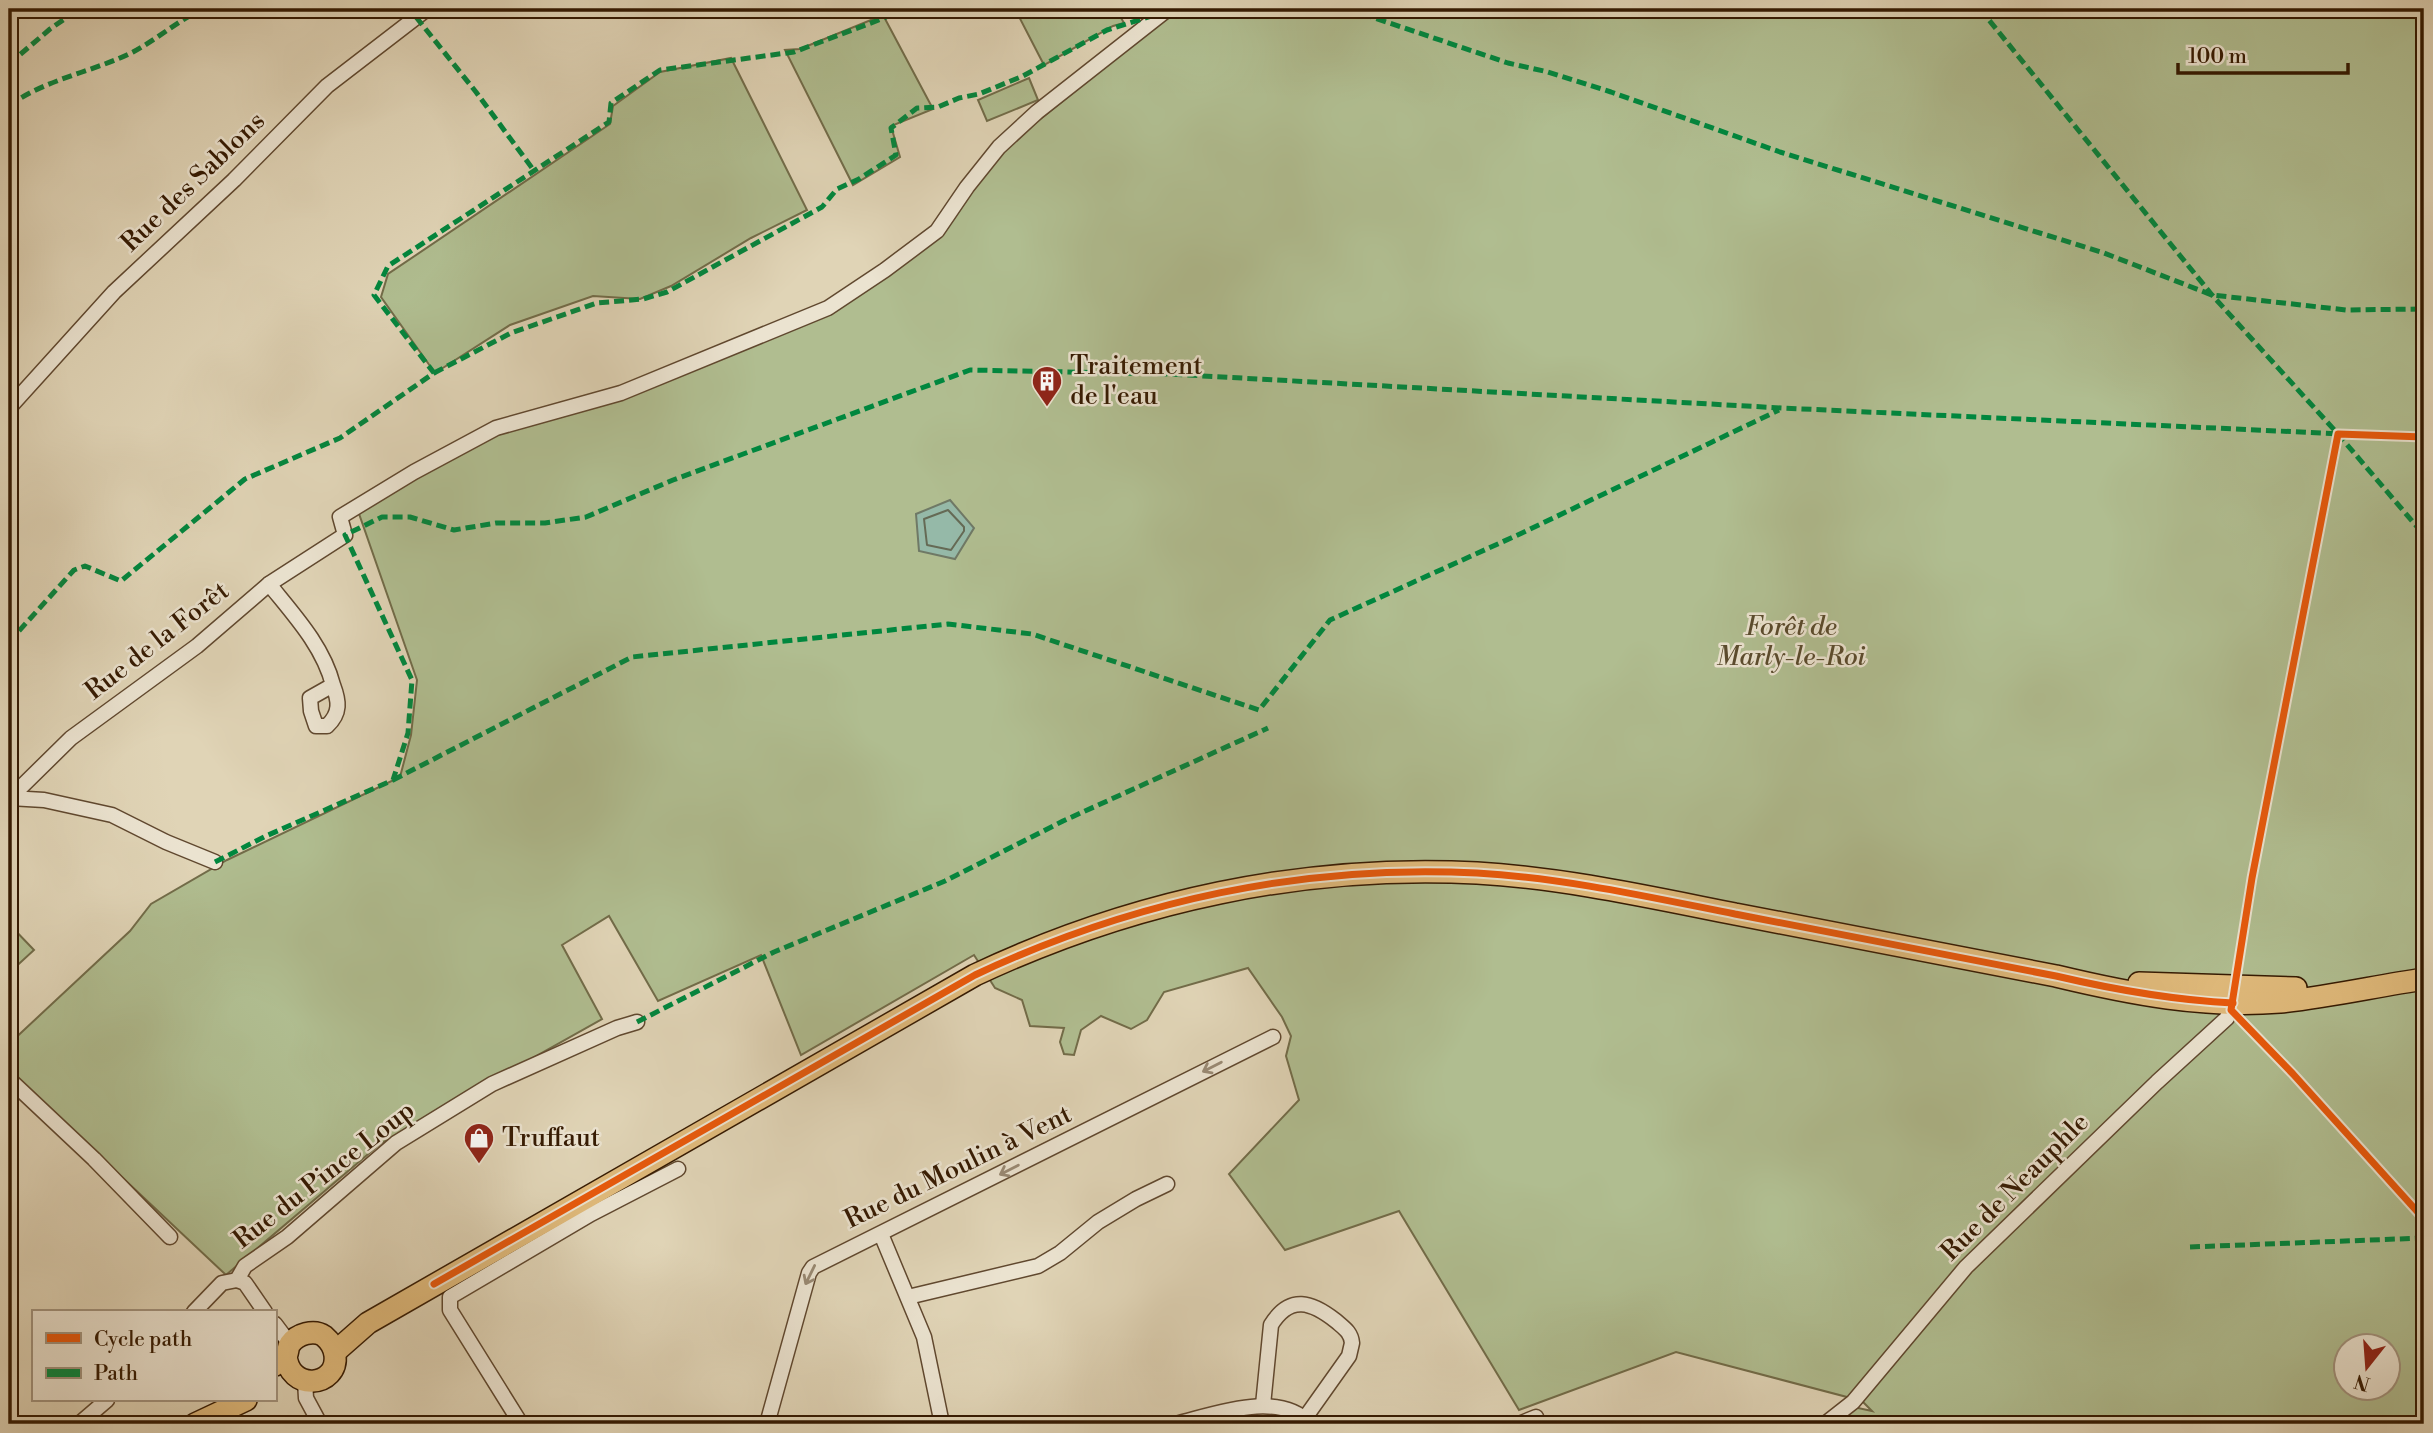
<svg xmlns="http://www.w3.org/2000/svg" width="2433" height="1433" font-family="'Libre Bodoni',serif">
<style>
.green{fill:#b0bd90;stroke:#726c49;stroke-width:2;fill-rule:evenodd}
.water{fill:#95b9a8;stroke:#6f7966;stroke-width:2}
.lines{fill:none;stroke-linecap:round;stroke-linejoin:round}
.shore{stroke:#656a55;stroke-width:2}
.minor-casing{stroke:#60482f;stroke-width:17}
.primary-casing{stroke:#351a02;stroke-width:24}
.minor{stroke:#ebe3d0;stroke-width:14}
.primary{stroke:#e0ba7b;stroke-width:21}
.quiet{stroke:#00873e;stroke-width:5;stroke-dasharray:10 5;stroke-linecap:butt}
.cycleway-casing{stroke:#ebe3d0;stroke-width:11}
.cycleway{stroke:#e8590c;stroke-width:7}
.oneway{stroke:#998973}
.labels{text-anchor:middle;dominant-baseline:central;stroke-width:5;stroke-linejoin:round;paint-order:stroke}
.street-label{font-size:26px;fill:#351a02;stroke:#ebe3d0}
.poi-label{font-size:26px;fill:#351a02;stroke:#ebe3d0;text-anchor:start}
.park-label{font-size:26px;font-style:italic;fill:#5a4b2d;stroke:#ebe3d0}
</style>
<rect width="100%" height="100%" fill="#e0d4b6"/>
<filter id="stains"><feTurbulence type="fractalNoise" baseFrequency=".00286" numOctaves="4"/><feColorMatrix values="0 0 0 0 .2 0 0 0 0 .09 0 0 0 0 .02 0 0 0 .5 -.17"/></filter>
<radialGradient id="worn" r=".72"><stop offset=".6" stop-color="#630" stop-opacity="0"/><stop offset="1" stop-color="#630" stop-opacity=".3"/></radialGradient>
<g class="green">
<polygon points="1015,9 1116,9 1124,23 1113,26 1044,65"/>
<path d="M1177 9H2424V1424H1885L1877 1416 1880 1424H1827L1849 1406 1872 1411 1862 1401 1676 1352 1519 1410 1399 1211 1285 1250 1229 1174 1299 1100 1286 1056 1291 1036 1282 1017 1248 968 1164 992 1147 1020 1131 1029 1101 1016 1081 1030 1074 1055 1064 1054 1060 1042 1064 1028 1030 1026 1022 1000 995 988 974 955 801 1055 761 955 658 1001 609 916 562 945 602 1019 380 1144 226 1275 9 1071V1044L130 931 151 904 227 860 400 777 411 735 417 680 357 508 505 429 832 313 933 240 1002 150ZM2346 1346H2388V1388H2346Z"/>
<polygon points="883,15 933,109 891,126 900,157 853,185 785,50 800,49"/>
<polygon points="731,58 807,210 751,238 671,286 640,299 593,296 510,325 435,373 381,297 388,274 610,124 613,106 660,72"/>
<polygon points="1029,78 1038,100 987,121 978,100"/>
<polygon points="9,924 34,950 9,973"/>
</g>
<polygon class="water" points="950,500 974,528 955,559 919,551 916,514"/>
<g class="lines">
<polygon class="shore" points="948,510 964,527 964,531 951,550 927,545 924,519"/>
<g class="minor-casing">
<g id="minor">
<polyline points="9,408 114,292 234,180 327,86 427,9"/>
<path d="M269 584C294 615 323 646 333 685L310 698 311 711 316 726H327C341 713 339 701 333 685"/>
<polyline points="10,798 44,800 112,815 166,842 215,862"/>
<polyline points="9,799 71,738 197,646 269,584 345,535 340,517 414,472 496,428 621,393 828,308 885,270 937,231 967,187 999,147 1037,112 1168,9"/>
<polyline points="9,1079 94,1159 170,1237"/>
<polyline points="881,1234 924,1337 942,1424"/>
<polyline points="237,1280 245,1266 287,1237 396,1143 492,1084 617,1028 637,1022"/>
<polyline points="237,1280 245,1283 265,1312"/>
<polyline points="908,1297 1038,1266 1060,1253 1098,1222 1136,1199 1167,1184"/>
<polyline points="194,1312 222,1283 237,1280"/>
<polyline points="275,1324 290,1344"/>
<polyline points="305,1381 306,1398 320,1424"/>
<path d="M1263 1405 1271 1325C1290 1294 1312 1302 1336 1321 1344 1328 1351 1332 1352 1343L1349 1356 1305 1418"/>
<polyline points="79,1424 107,1400"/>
<polyline points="521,1424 450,1310 450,1297 591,1214 678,1169"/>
<polyline points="767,1424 809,1273 813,1267 1273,1037"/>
<path d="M1175 1424C1213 1415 1279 1389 1310 1424"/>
<polyline points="1519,1424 1536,1417"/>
<polyline points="1825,1424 1853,1402 1966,1267 2157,1082 2227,1018 2233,998"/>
</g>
</g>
<g class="primary-casing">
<g id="primary">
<polyline points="2139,983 2296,988"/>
<path d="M335 1352 368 1323 975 975C1132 901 1303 864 1477 873 1564 878 1649 897 1735 914 1842 935 1949 956 2056 976 2131 994 2204 1008 2280 1002 2329 997 2376 986 2424 979"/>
<path d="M275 1365C278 1362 284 1358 287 1354 288 1351 288 1347 290 1344 297 1334 314 1329 324 1336 330 1341 334 1348 335 1355 339 1387 288 1393 286 1354"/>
<polyline points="195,1424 246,1400"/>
</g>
</g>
<use href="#minor" class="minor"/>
<use href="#primary" class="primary"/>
<g class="quiet">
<polyline points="1348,9 1508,63 1548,72 1611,92 1780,152 2104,253 2212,295 2346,310 2424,309"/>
<polyline points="1980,9 2212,295 2338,434 2424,535"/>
<polyline points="416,17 476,92 535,172"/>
<polyline points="9,64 50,29 79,9"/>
<path d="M9 106C45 79 93 72 133 52 157 39 178 21 202 9"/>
<polyline points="434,373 511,333 597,303 643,299 667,292 822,207 837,189 859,179 896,155 891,128 917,108 938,107 959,98 979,94 1023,76 1107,30 1164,12"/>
<polyline points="9,642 74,570 85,566 121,581 245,479 340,438 434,373 374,295 388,266 609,122 611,103 660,70 794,52 884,18 901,9"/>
<polyline points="393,780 632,657 948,624 1032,634 1259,710 1330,620 1522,533 1779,410"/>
<polyline points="215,862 266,836 393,780 408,733 412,680 345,535 382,517 410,517 454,530 496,523 545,523 586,517 673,480 970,370 1168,374 1782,408 2343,434"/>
<polyline points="637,1022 774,952 945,881 1063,821 1268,728"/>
<polyline points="2190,1247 2424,1238"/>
</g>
<g class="cycleway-casing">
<g id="cycleway">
<polyline points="2424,437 2338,434 2252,878 2231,1010 2293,1074 2424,1219"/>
<path d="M434 1284 975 975C1132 901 1303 864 1477 873 1564 878 1649 897 1735 914 1842 935 1949 956 2056 976 2116 990 2171 1000 2233 1003"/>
</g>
</g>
<use href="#cycleway" class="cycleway"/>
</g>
<defs><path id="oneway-shaft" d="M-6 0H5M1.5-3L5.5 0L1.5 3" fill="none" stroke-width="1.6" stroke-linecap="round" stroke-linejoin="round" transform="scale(1.75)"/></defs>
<g class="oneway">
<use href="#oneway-shaft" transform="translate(1212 1067) rotate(153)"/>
<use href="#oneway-shaft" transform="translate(1009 1170) rotate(153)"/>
<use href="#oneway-shaft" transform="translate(810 1275) rotate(116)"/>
</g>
<defs>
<g id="building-pin" transform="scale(1.575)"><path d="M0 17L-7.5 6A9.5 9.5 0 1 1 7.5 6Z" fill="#8f2418" stroke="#ebe3d0"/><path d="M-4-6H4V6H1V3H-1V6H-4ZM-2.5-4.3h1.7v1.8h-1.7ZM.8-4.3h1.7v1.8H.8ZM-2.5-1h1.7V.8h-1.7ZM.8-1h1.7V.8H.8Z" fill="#fff"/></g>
<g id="shop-pin" transform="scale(1.575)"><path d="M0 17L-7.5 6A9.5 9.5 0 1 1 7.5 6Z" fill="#8f2418" stroke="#ebe3d0"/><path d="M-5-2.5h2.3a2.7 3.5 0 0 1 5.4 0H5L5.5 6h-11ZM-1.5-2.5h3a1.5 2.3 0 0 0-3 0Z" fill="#fff"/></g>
</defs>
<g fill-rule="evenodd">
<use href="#building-pin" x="1047" y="381"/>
<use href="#shop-pin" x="479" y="1138"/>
</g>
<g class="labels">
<g class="street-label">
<text transform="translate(193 182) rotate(-44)">Rue des Sablons</text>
<text transform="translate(157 641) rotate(-38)">Rue de la Forêt</text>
<text transform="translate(958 1167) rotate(-26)">Rue du Moulin à Vent</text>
<text transform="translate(324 1175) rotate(-38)">Rue du Pince Loup</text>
<text transform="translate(2015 1187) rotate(-45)">Rue de Neauphle</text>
</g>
<g class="poi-label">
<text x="1070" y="366">Traitement<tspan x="1070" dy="30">de l'eau</tspan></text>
<text x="502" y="1138">Truffaut</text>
</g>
<g class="park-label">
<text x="1791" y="627">Forêt de<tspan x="1791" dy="30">Marly-le-Roi</tspan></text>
</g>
</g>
<rect width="2433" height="1433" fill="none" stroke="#e0d4b6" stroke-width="35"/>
<rect x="10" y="10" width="2412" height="1412" fill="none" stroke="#351a02" stroke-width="3.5"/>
<rect x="18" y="18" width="2398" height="1398" fill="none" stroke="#351a02" stroke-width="2"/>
<rect x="32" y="1310" width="245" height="91" fill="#ebe3d0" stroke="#a2937e" stroke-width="2"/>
<rect x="46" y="1333" width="35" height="10" fill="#e8590c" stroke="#a2937e" stroke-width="2"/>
<text x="94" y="1346" font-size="21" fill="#351a02">Cycle path</text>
<rect x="46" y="1368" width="35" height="10" fill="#00873e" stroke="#a2937e" stroke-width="2"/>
<text x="94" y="1380" font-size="21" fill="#351a02">Path</text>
<g transform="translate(2367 1367) rotate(197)"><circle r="33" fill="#ebe3d0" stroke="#a2937e" stroke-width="2"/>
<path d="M0-5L12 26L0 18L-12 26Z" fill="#8f2418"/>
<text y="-10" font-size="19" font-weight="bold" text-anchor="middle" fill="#351a02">N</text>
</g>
<path d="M2178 63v10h170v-10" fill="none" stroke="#351a02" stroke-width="3.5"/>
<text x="2188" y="63" font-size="21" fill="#351a02" stroke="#ebe3d0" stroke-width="5" paint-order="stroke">100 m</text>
<rect width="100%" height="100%" filter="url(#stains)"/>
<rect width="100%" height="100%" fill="url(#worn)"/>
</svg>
